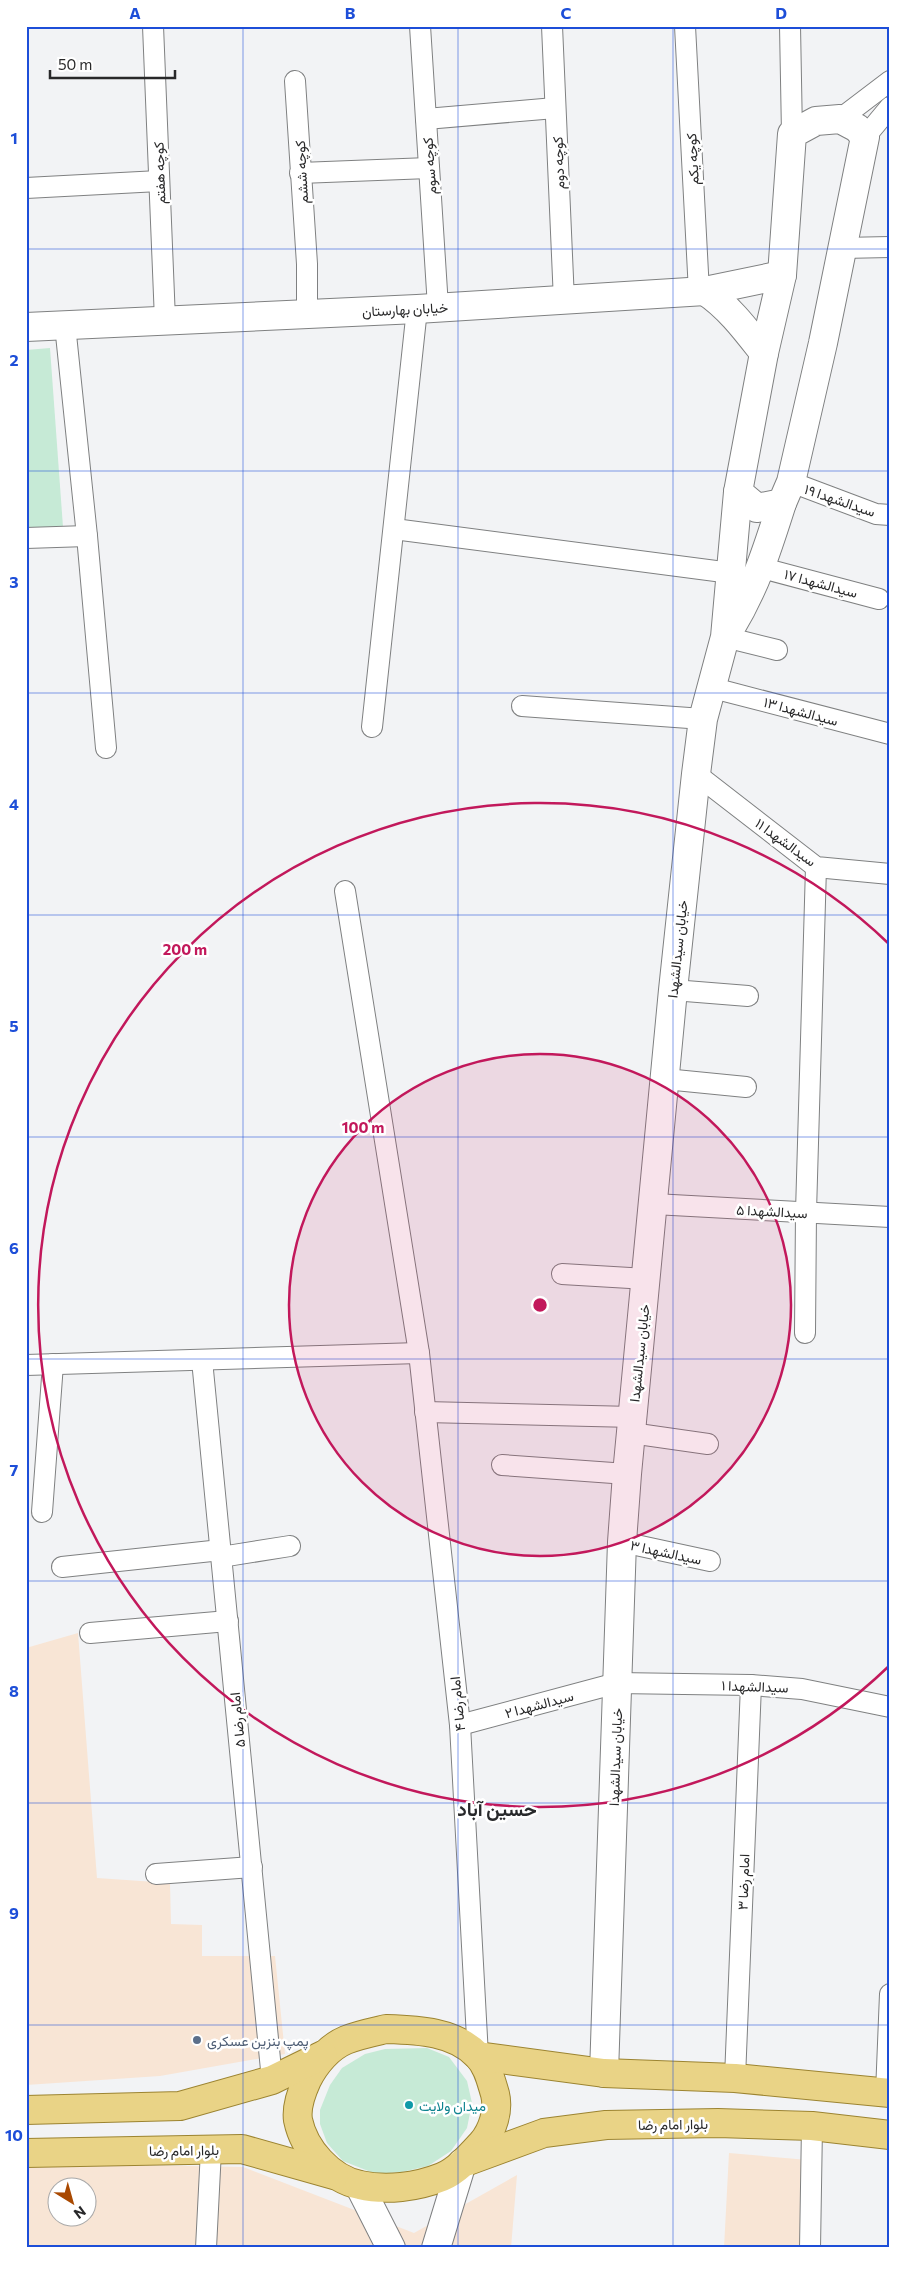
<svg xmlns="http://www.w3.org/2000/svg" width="916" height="2274" font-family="Commissioner,Vazirmatn,sans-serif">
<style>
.industrial{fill:#f8e5d5;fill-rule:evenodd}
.green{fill:#c6ead6}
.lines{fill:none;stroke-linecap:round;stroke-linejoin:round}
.street-casing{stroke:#7f8081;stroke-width:22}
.secondary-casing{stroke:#7f8081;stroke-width:30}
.primary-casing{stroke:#9c8431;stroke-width:30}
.street{stroke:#fff;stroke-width:20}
.secondary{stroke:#fff;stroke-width:28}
.primary{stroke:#e9d386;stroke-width:28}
.grid{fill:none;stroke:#1d4ed8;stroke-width:1;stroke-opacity:0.55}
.ring{fill:none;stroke:#c2185b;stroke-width:2.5}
.service-dot{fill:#5c6f8a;stroke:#fff;stroke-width:2}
.culture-dot{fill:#0f9aa8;stroke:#fff;stroke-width:2}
.labels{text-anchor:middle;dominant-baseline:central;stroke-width:5;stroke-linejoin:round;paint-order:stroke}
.street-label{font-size:14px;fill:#282829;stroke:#fff}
.service-label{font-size:14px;fill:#4e5e75;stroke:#fff;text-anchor:start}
.culture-label{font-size:14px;fill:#0d838f;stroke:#fff;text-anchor:start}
.district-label{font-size:19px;font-weight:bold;fill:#28292b;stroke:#fff}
.centre{fill:#c2185b;stroke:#fff;stroke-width:2.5}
.ring-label{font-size:15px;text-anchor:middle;font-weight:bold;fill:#c2185b;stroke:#fff;stroke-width:5;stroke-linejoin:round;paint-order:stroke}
.neatline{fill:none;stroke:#1d4ed8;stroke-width:2}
.grid-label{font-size:16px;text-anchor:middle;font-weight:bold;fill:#1d4ed8}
</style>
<rect width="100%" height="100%" fill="#f2f3f5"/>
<g class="industrial">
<polygon points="78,1633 97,1878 170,1883 171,1924 202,1925 202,1956 275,1956 285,2054 160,2076 26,2085 26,1648"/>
<polygon points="729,2153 808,2160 810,2248 724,2248"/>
<path d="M26 2163 243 2167 414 2233 517 2175 511 2248H26ZM58 2186H88V2216H58Z"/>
</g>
<g class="green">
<polygon points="50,348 63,527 26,527 26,350"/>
<polygon points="427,2048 449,2057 467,2081 472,2103 467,2128 451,2151 428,2166 402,2172 376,2174 343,2161 327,2143 320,2124 320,2110 330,2085 342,2068 365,2054 385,2049"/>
</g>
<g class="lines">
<g class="street-casing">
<g id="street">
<polyline points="153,26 165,320"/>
<polyline points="420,26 438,307"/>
<polyline points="552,26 564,301"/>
<polyline points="685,26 699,292"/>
<polyline points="790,26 792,134"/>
<polyline points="295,81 307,264 307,314"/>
<polyline points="426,119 555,108"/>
<polyline points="840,119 890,81"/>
<polyline points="865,137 890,107"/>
<polyline points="300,173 429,168"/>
<polyline points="26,188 159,181"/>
<polyline points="842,248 890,247"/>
<polyline points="65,325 87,536 106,748"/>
<polyline points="791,482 876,514 890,515"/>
<polyline points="394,529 731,573"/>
<polyline points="26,538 87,536"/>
<polyline points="762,568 879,599"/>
<polyline points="725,637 777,650"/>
<polyline points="713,688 890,734"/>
<polyline points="522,706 703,719"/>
<polyline points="372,727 417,309"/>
<polyline points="696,774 816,867 890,874"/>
<polyline points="345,891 419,1353 460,1725 478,2056"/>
<polyline points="673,990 748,996"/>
<polyline points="665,1079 746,1087"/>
<polyline points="654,1204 890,1217"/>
<polyline points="562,1274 647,1279"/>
<polyline points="805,1333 806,1212 816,867"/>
<polyline points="202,1360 272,2080"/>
<polyline points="26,1365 419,1353"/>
<polyline points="425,1412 633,1417"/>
<polyline points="631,1433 708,1444"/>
<polyline points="502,1465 627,1474"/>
<polyline points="42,1512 53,1364"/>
<polyline points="622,1542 710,1561"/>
<polyline points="221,1557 290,1546"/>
<polyline points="62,1567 221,1550"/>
<polyline points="90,1633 228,1621"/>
<polyline points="460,1725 617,1683 751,1685 802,1689 890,1707"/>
<polyline points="156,1874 252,1867"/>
<polyline points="735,2078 751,1685"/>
<polyline points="886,2093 890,1994"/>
<polyline points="206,2248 211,2150"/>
<polyline points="810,2248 812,2126"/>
</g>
</g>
<g class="secondary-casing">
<g id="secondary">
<polygon points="840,119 857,128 865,137 823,343 791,482 782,503 757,508 738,492 764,353 782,275 792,134 816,121"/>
<path d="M705 291C729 307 746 330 764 353"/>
<polyline points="26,327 417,309 705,291 782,275"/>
<path d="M730 629C756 586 767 550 782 503"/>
<polyline points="604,2073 622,1542 627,1474 673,990 696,774 703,719 725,637 738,492"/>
<polyline points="359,2185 391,2248"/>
<polyline points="436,2248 462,2163"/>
</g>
</g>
<g class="primary-casing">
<g id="primary">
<path d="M386 2029C417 2030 455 2031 478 2056 488 2066 491 2081 495 2094 499 2110 493 2130 482 2143 471 2155 457 2171 442 2177 417 2187 386 2191 360 2185 330 2179 304 2149 298 2120 296 2107 302 2091 307 2080 315 2064 329 2047 346 2040 358 2035 373 2032 386 2029Z"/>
<polyline points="478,2056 604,2073 735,2078 890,2093"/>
<polyline points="26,2110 180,2106 272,2080 323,2055"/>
<polyline points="26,2153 242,2149 334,2175"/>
<polyline points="468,2161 544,2133 606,2125 718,2123 812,2126 890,2135"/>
</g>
</g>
<use href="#street" class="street"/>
<use href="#secondary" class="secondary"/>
<use href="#primary" class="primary"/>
</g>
<path class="grid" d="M243 26V2248M458 26V2248M673 26V2248M26 249H890M26 471H890M26 693H890M26 915H890M26 1137H890M26 1359H890M26 1581H890M26 1803H890M26 2025H890"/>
<circle cx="540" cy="1305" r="251" fill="#c2185b" fill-opacity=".12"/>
<g class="ring">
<circle cx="540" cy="1305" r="251"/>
<path d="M889 1666A502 502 0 1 1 889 944"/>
</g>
<circle class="service-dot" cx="197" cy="2040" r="5"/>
<circle class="culture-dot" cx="409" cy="2105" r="5"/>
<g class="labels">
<g class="street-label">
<text transform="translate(692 159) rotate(-93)">کوچه یکم</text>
<text transform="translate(558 163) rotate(-92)">کوچه دوم</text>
<text transform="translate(429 166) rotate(-94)">کوچه سوم</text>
<text transform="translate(301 172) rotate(-93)">کوچه ششم</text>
<text transform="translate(159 173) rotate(-92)">کوچه هفتم</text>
<text transform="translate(405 309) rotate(-3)">خیابان بهارستان</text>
<text transform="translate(840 500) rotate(19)">سیدالشهدا ۱۹</text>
<text transform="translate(821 583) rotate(15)">سیدالشهدا ۱۷</text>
<text transform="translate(801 711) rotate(15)">سیدالشهدا ۱۳</text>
<text transform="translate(786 842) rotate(36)">سیدالشهدا ۱۱</text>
<text transform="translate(677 949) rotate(-84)">خیابان سیدالشهدا</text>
<text transform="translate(772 1211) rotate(3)">سیدالشهدا ۵</text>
<text transform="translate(639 1353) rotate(-84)">خیابان سیدالشهدا</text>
<text transform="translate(666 1552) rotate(12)">سیدالشهدا ۳</text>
<text transform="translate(755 1686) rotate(2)">سیدالشهدا ۱</text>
<text transform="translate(457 1704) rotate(-96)">امام رضا ۴</text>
<text transform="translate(539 1704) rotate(-15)">سیدالشهدا ۲</text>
<text transform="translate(237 1720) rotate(-96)">امام رضا ۵</text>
<text transform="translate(615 1757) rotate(-88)">خیابان سیدالشهدا</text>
<text transform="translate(743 1882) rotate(-88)">امام رضا ۳</text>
<text transform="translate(673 2124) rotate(-1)">بلوار امام رضا</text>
<text transform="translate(184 2150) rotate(-1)">بلوار امام رضا</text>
</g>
<g class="service-label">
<text x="207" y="2040">پمپ بنزین عسکری</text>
</g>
<g class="culture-label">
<text x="419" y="2105">میدان ولایت</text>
</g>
<g class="district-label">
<text x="497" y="1808">حسین آباد</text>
</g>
</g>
<circle cx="540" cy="1305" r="8" class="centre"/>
<g class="ring-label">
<text x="185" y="955">200 m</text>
<text x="363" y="1133">100 m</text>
</g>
<rect width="916" height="2274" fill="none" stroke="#ffffff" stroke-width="55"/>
<g transform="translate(72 2202) rotate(143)"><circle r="24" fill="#ffffff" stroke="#a9a9a9"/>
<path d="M0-4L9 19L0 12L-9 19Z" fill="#a94901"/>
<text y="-8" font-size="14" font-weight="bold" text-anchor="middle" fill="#282829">N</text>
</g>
<path d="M50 70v8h125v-8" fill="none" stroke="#282829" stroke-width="2.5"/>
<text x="58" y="70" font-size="15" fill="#282829" stroke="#ffffff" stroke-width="4" paint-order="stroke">50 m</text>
<rect x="28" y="28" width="860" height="2218" class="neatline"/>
<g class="grid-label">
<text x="135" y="19">A</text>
<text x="350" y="19">B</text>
<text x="566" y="19">C</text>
<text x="781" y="19">D</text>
<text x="14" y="144">1</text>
<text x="14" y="366">2</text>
<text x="14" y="588">3</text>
<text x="14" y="810">4</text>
<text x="14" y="1032">5</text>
<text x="14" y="1254">6</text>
<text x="14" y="1476">7</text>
<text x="14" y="1697">8</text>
<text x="14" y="1919">9</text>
<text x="14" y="2141">10</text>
</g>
</svg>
